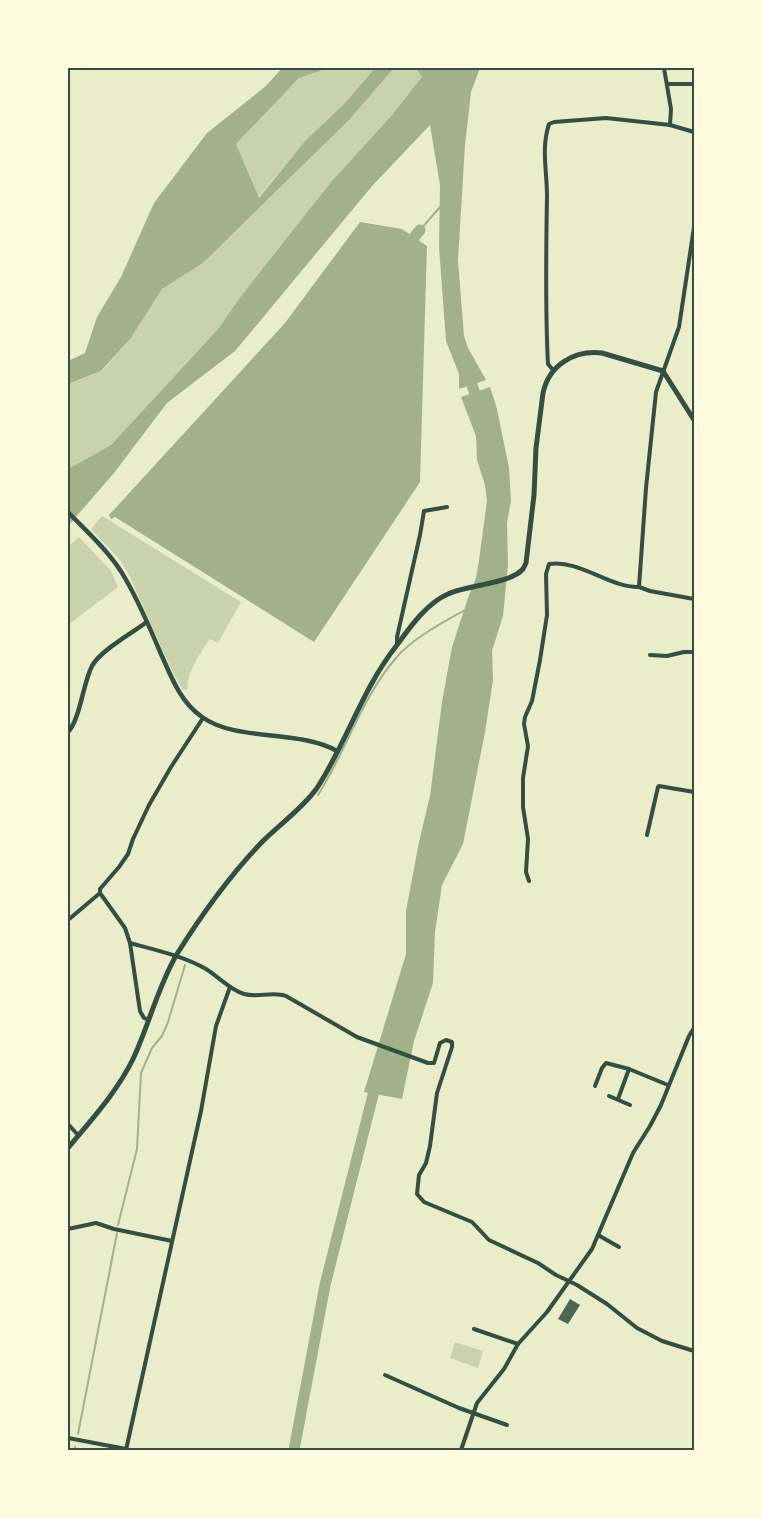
<svg xmlns="http://www.w3.org/2000/svg" width="762" height="1518" font-family="'Open Sans',sans-serif">
<style>
.green{fill:#cad2ad}
.water{fill:#a3b18a}
.lines{fill:none;stroke-linecap:round;stroke-linejoin:round}
.stream{stroke:#a3b18a;stroke-width:2}
.river{stroke:#a3b18a;stroke-width:11}
.building{fill:#4f6655}
.minor{stroke:#344e41;stroke-width:4}
.tertiary{stroke:#344e41;stroke-width:4.5}
.secondary{stroke:#344e41;stroke-width:5}
.neatline{fill:none;stroke:#344e41;stroke-width:2}
</style>
<rect width="100%" height="100%" fill="#e9edc9"/>
<g class="green">
<polygon points="329,68 375,68 344,104 305,141 258,198 236,144 299,78"/>
<polygon points="394,68 416,68 423,77 392,115 331,182 241,296 218,329 111,445 68,469 68,384 102,371 131,338 162,289 203,263 349,120"/>
<path d="M102 516 241 602 218 643 210 639C202 650 185 675 188 689L183 690 173 673 129 575 120 560 91 529Z"/>
<polygon points="79,537 111,571 118,587 68,625 68,547"/>
<polygon points="455,1342 483,1351 478,1368 450,1358"/>
</g>
<g class="water">
<polygon points="282,68 329,68 299,78 236,144 259,198 305,141 344,104 375,68 394,68 349,120 203,263 162,289 131,338 101,371 68,384 68,361 85,353 97,317 121,277 154,203 207,133 266,86"/>
<polygon points="416,68 480,68 471,92 465,145 458,260 464,336 468,348 486,380 459,389 459,374 446,341 439,247 440,185 430,125 373,185 235,351 167,403 114,473 68,526 68,469 111,445 218,329 241,296 331,182 392,115 422,77"/>
<polygon points="360,222 402,229 427,246 420,482 314,642 115,517 111,519 109,515 285,323"/>
<polygon points="490,387 497,409 509,468 511,501 507,523 508,565 503,616 492,651 493,680 485,732 463,844 442,885 435,932 433,983 414,1041 402,1099 364,1092 406,954 406,911 419,842 430,796 442,702 452,647 469,595 476,578 479,560 487,501 485,485 477,460 476,436 461,397"/>
</g>
<g class="lines">
<g class="stream">
<polyline points="420,230 441,206"/>
<path d="M318 795C346 751 362 697 396 658 411 639 444 622 465 610"/>
<polyline points="118,1225 137,1149 141,1073 152,1048 162,1036 168,1022 185,965"/>
<polyline points="78,1434 117,1233"/>
<polyline points="75,1450 75,1447"/>
</g>
<g class="river">
<polyline points="405,249 420,230"/>
<polyline points="467,371 479,405"/>
<polyline points="294,1450 325,1285 377,1079"/>
</g>
</g>
<polygon class="building" points="570,1299 580,1305 568,1324 558,1319"/>
<g class="lines">
<g class="minor">
<polyline points="664,68 671,109 670,125"/>
<polyline points="667,84 694,84"/>
<path d="M553 370 548 364C545 308 546 252 547 196 547 171 541 148 549 124L554 122 606 118 670 125 694 132"/>
<polyline points="639,587 650,591 694,599"/>
<polyline points="397,644 397,637 420,535 424,511 447,507"/>
<polyline points="650,655 667,656 684,652 694,652"/>
<polyline points="647,835 658,787 659,786 694,792"/>
<path d="M529 881 526 872 528 839 523 807V778L528 746 524 724 525 717 532 701 540 660 547 615 546 574 549 564C579 559 610 588 639 587L646 488 656 392 679 327 694 227"/>
<path d="M100 893 125 928 130 943C156 950 183 956 206 969 219 977 230 990 244 994 258 998 273 991 286 996L357 1037 428 1063H434L440 1043 446 1040 452 1042V1047L437 1093 430 1146 426 1163 419 1175 417 1194 424 1202 472 1222 489 1240 538 1263 556 1275 577 1285 607 1304 637 1328 662 1341 694 1351"/>
<polyline points="68,920 100,893 100,889 119,867 128,854 133,839 149,805 171,767 203,718"/>
<polyline points="130,943 140,1011 144,1018 149,1020"/>
<polyline points="595,1086 602,1068 606,1063 629,1069 668,1085"/>
<polyline points="609,1096 630,1105"/>
<polyline points="618,1099 629,1069"/>
<polyline points="68,1124 78,1135"/>
<polyline points="68,1229 96,1223 114,1229 172,1241"/>
<polyline points="598,1235 619,1247"/>
<polyline points="474,1329 518,1344"/>
<polyline points="385,1375 459,1408 507,1425"/>
<polyline points="68,1438 126,1449"/>
<polyline points="126,1450 201,1111 216,1026 230,987"/>
<polyline points="461,1450 477,1403 504,1369 518,1344 547,1312 592,1249 633,1153 650,1126 661,1105 689,1036 694,1028"/>
</g>
<g class="tertiary">
<path d="M68 512C88 533 111 553 125 578 139 602 150 628 161 654 171 676 180 702 202 717 237 742 298 729 337 751"/>
<path d="M68 732C80 720 83 683 92 666 100 651 133 632 147 622"/>
</g>
<path class="secondary" d="M68 1148C91 1120 117 1092 133 1059 149 1025 158 986 177 954 202 914 230 875 263 841 280 824 303 808 317 788 347 742 362 689 397 645 410 627 427 603 448 594 467 585 510 584 523 569L526 563 534 495 536 448 543 393C549 365 574 350 602 353L663 371 694 420"/>
</g>
<rect width="762" height="1518" fill="none" stroke="#fefae0" stroke-width="138"/>
<rect x="69" y="69" width="624" height="1380" class="neatline"/>
</svg>
